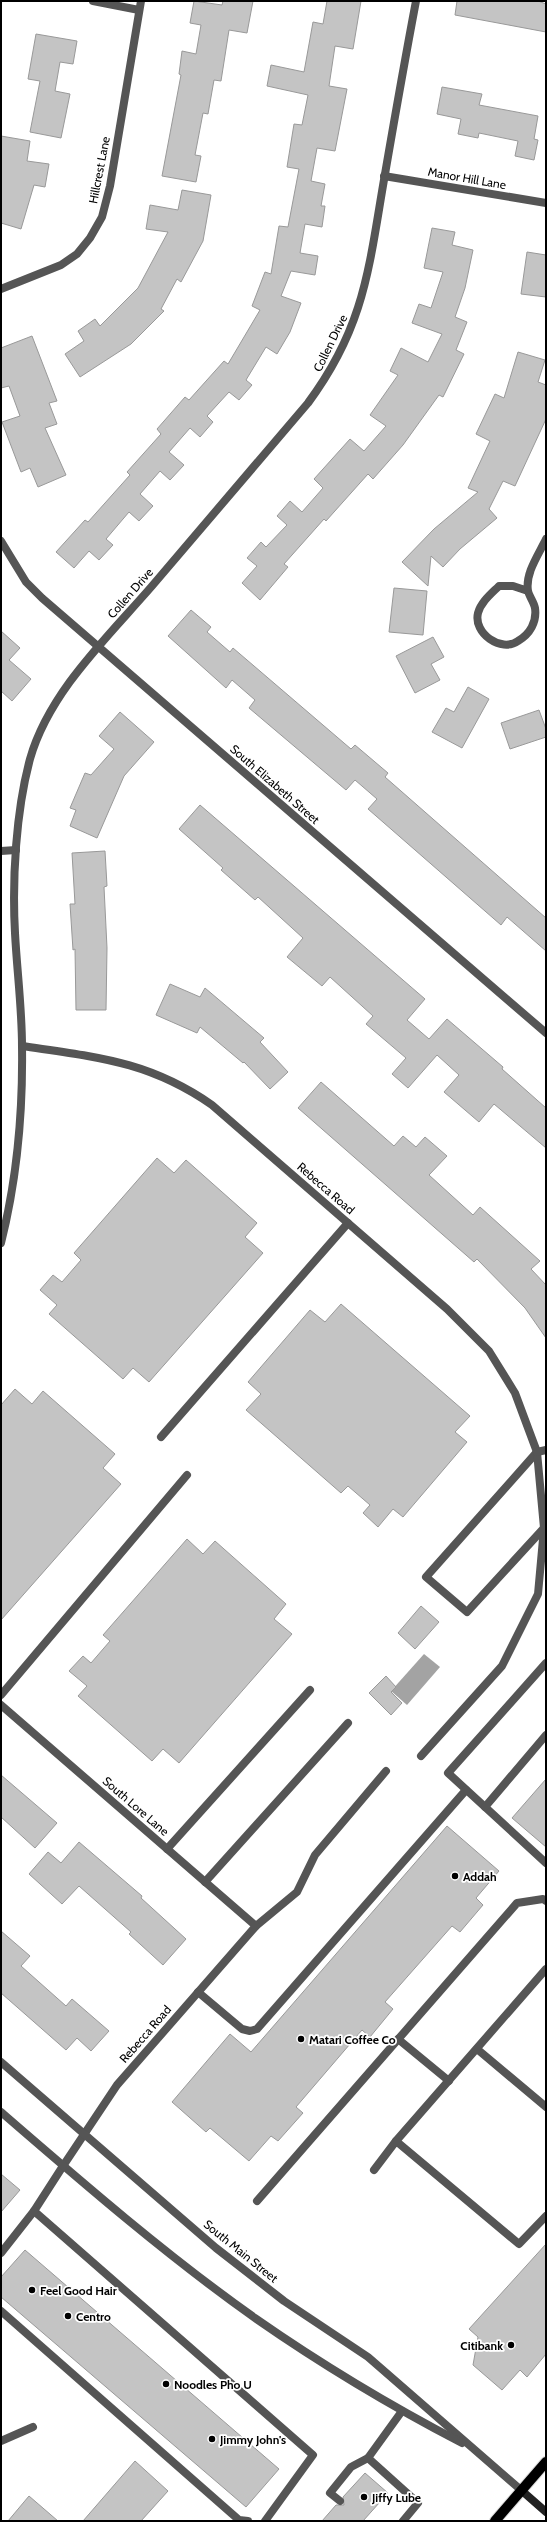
<svg xmlns="http://www.w3.org/2000/svg" width="547" height="2522" font-family="Cabin,sans-serif">
<style>
.water{fill:#a3a3a3}
.building{fill:#c4c4c4;stroke:#999}
.lines{fill:none;stroke-linecap:round;stroke-linejoin:round}
.primary-casing{stroke:#dbdbdb;stroke-width:12}
.service{stroke:#555;stroke-width:8}
.minor{stroke:#555;stroke-width:8}
.tertiary{stroke:#555;stroke-width:8}
.secondary{stroke:#222;stroke-width:8}
.primary{stroke:#000;stroke-width:10}
.poi-dot{fill:#000;stroke:#fff;stroke-width:1.5}
.labels{text-anchor:middle;dominant-baseline:central;stroke-width:3.5;stroke-linejoin:round;paint-order:stroke}
.street-label{font-size:12px;fill:#000;stroke:#fff}
.poi-label{font-size:12px;font-weight:bold;fill:#000;stroke:#fff;text-anchor:start}
</style>
<rect width="100%" height="100%" fill="#fff"/>
<polygon class="water" points="424,1654 440,1667 407,1705 391,1691"/>
<g class="building">
<polygon points="194,1 222,5 223,1 253,1 247,33 229,30 221,81 214,80 208,114 203,113 195,155 201,156 196,182 162,176 181,75 179,74 182,51 196,54 201,25 190,23"/>
<polygon points="327,1 361,1 353,49 335,46 329,86 347,89 335,151 317,148 311,181 325,184 321,206 325,206 322,227 305,224 300,253 318,256 315,275 291,271 281,296 301,303 290,332 277,354 266,347 246,380 252,385 239,400 229,392 207,416 213,422 200,437 190,428 169,452 184,465 170,480 160,471 140,494 153,506 139,521 129,512 106,539 113,545 99,560 89,551 74,568 56,552 85,520 88,522 130,475 127,472 161,434 157,429 185,397 189,400 224,361 228,364 260,310 252,306 265,272 271,274 279,226 288,227 299,169 287,167 294,124 302,125 308,95 267,86 271,65 304,72 313,22 323,24"/>
<polygon points="457,1 538,1 546,4 546,32 455,15"/>
<polygon points="36,34 77,41 73,64 60,62 55,91 70,94 61,138 30,132 40,81 28,79"/>
<polygon points="442,87 482,94 479,105 538,116 534,139 538,140 534,160 515,156 518,141 479,133 478,138 458,134 461,119 437,114"/>
<polygon points="1,136 30,141 27,161 49,164 45,187 34,185 21,229 1,223"/>
<polygon points="182,190 211,195 203,241 181,282 177,279 161,309 164,311 131,344 80,377 65,354 84,341 78,331 95,319 100,326 138,288 168,232 146,229 150,205 178,210"/>
<polygon points="432,228 455,232 452,245 473,250 465,288 455,317 467,322 456,350 464,354 443,397 439,395 403,445 373,479 368,474 326,521 324,519 284,564 288,567 260,600 242,583 257,566 247,558 261,542 266,547 287,525 277,516 290,501 302,512 323,488 314,479 350,439 364,451 386,426 370,415 398,375 390,371 401,348 428,362 442,334 412,323 419,304 431,308 443,272 424,268"/>
<polygon points="527,252 546,255 546,297 521,294"/>
<polygon points="32,336 57,401 49,403 57,424 45,428 66,475 38,487 30,468 21,472 2,422 20,416 9,386 1,388 1,348"/>
<polygon points="518,352 545,360 538,382 546,385 546,419 515,486 503,481 489,509 497,518 460,549 443,567 431,556 428,586 402,562 434,529 478,492 468,488 490,441 476,434 495,394 504,398"/>
<polygon points="394,588 427,591 423,635 389,632"/>
<polygon points="191,610 211,627 207,632 230,652 233,648 351,749 355,745 388,773 385,777 546,918 546,951 507,917 501,925 368,809 377,799 355,780 346,790 249,708 255,700 232,680 226,688 168,636"/>
<polygon points="1,631 20,648 9,660 31,679 12,701 1,691"/>
<polygon points="433,637 444,657 431,664 440,680 415,693 396,656"/>
<polygon points="468,687 489,699 462,748 432,732 446,708 454,712"/>
<polygon points="539,710 546,729 546,737 510,749 501,723"/>
<polygon points="120,712 154,742 124,776 97,838 70,826 76,810 70,808 85,773 91,775 114,749 99,736"/>
<polygon points="200,805 425,999 407,1020 429,1039 447,1019 503,1067 502,1069 546,1108 546,1148 494,1104 479,1122 444,1092 459,1075 437,1055 408,1088 392,1074 406,1058 366,1024 373,1016 330,977 322,986 287,957 303,938 258,897 255,900 221,870 223,868 179,829"/>
<polygon points="105,851 107,886 104,887 107,948 106,1010 76,1010 75,949 73,950 70,904 75,904 72,853"/>
<polygon points="170,984 200,997 205,988 264,1038 260,1042 288,1072 270,1089 244,1062 243,1063 200,1027 197,1033 156,1015"/>
<polygon points="321,1082 394,1146 403,1136 416,1147 425,1137 447,1156 429,1175 473,1215 480,1207 540,1261 531,1269 546,1285 546,1338 525,1308 477,1259 474,1262 298,1108"/>
<polygon points="157,1158 174,1173 186,1160 257,1223 245,1237 263,1253 149,1382 133,1368 123,1379 49,1314 57,1305 40,1290 53,1275 62,1282 81,1260 74,1253"/>
<polygon points="341,1304 470,1416 455,1432 467,1442 403,1517 393,1509 378,1527 363,1513 370,1505 348,1486 341,1493 246,1410 261,1394 248,1382 310,1310 325,1322"/>
<polygon points="15,1389 32,1404 43,1391 115,1454 103,1468 121,1484 1,1620 1,1405"/>
<polygon points="187,1539 203,1554 215,1541 286,1604 274,1619 292,1634 179,1763 163,1749 152,1761 78,1696 87,1686 69,1671 83,1656 91,1663 110,1641 103,1635"/>
<polygon points="421,1606 439,1622 415,1649 398,1633"/>
<polygon points="386,1676 396,1687 391,1692 402,1703 391,1715 369,1693"/>
<polygon points="1,1775 57,1823 35,1848 1,1817"/>
<polygon points="546,1779 546,1847 512,1818"/>
<polygon points="447,1826 499,1871 476,1898 483,1905 460,1932 452,1926 385,2002 393,2009 370,2037 362,2030 296,2107 303,2113 278,2141 271,2136 249,2161 210,2128 206,2132 172,2102 230,2034 251,2052"/>
<polygon points="79,1842 142,1896 141,1898 186,1939 163,1965 129,1934 131,1932 79,1886 62,1904 29,1874 48,1852 61,1863"/>
<polygon points="1,1931 30,1956 21,1966 66,2006 72,1999 109,2031 91,2051 77,2038 66,2050 1,1993"/>
<polygon points="1,2174 20,2190 1,2212"/>
<polygon points="546,2244 546,2354 527,2377 520,2370 502,2390 473,2365 478,2337 469,2329"/>
<polygon points="25,2250 279,2469 246,2507 1,2297 1,2277"/>
<polygon points="135,2461 168,2491 141,2521 83,2521"/>
<polygon points="365,2473 388,2493 363,2521 322,2521 336,2505 344,2505 343,2497"/>
<polygon points="29,2496 58,2521 8,2521"/>
</g>
<g class="lines">
<g class="primary-casing">
<polyline id="primary" points="495,2521 546,2462"/>
</g>
<g class="service">
<polyline points="161,1437 348,1223"/>
<polyline points="537,1452 426,1577 467,1612 544,1528"/>
<polyline points="546,1663 448,1773 546,1863"/>
<polyline points="1,1695 187,1475"/>
<polyline points="485,1807 546,1735"/>
<polyline points="167,1849 310,1690"/>
<polyline points="205,1882 348,1723"/>
<polyline points="256,1926 297,1892 315,1855 386,1771"/>
<polyline points="198,1992 242,2029 250,2031 257,2029 466,1790"/>
<polyline points="398,2039 449,2081"/>
<polyline points="477,2049 546,2107"/>
<polyline points="396,2141 546,1969"/>
<polyline points="63,2166 34,2211 313,2455 265,2521"/>
<polyline points="374,2170 396,2141 519,2244 546,2216"/>
<polyline points="257,2201 517,1903 543,1899 546,1901"/>
<polyline points="1,2253 34,2211"/>
<polyline points="1,2311 239,2520 248,2521"/>
<polyline points="402,2411 368,2458 418,2503 403,2521"/>
<polyline points="340,2501 330,2493 351,2467 368,2458"/>
</g>
<g class="minor">
<polyline points="93,1 139,10"/>
<polyline points="384,176 546,203"/>
<polyline points="1,289 61,265 77,254 90,238 102,217 110,186 141,1"/>
<polyline points="1,541 26,582 42,598 546,1033"/>
<path d="M528 591 513 586H499C491 594 481 602 478 613 473 633 501 653 518 641 530 634 537 622 535 608 534 602 529 596 528 591 525 573 539 554 546 539"/>
<polyline points="1,851 16,850"/>
<path d="M22 1046C96 1057 149 1061 212 1105L447 1309 489 1351 515 1393 537 1452 544 1528 538 1594 502 1666 421 1756"/>
<path d="M1 1243C17 1179 23 1113 22 1046 22 1009 17 971 15 933 12 879 16 811 30 759 49 692 107 638 152 586 204 525 256 464 308 403 366 325 369 265 385 174 395 116 405 59 416 1"/>
<polyline points="537,1452 546,1450"/>
<polyline points="1,1705 256,1926 117,2085 63,2166"/>
<polyline points="1,2441 33,2427"/>
</g>
<g class="tertiary">
<polyline points="1,2062 216,2248 284,2301 368,2357 521,2490"/>
<path d="M1 2112C83 2183 166 2255 255 2318 321 2364 391 2406 462 2443"/>
</g>
<polyline class="secondary" points="521,2490 546,2512"/>
<use href="#primary" class="primary"/>
</g>
<g class="poi-dot">
<circle cx="455" cy="1876" r="4"/>
<circle cx="301" cy="2039" r="4"/>
<circle cx="32" cy="2290" r="4"/>
<circle cx="68" cy="2316" r="4"/>
<circle cx="511" cy="2345" r="4"/>
<circle cx="166" cy="2384" r="4"/>
<circle cx="212" cy="2439" r="4"/>
<circle cx="364" cy="2497" r="4"/>
</g>
<g class="labels">
<g class="street-label">
<text transform="translate(99 170) rotate(-79)">Hillcrest Lane</text>
<text transform="translate(467 178) rotate(10)">Manor Hill Lane</text>
<text transform="translate(330 343) rotate(-64)">Collen Drive</text>
<text transform="translate(130 593) rotate(-49)">Collen Drive</text>
<text transform="translate(275 784) rotate(41)">South Elizabeth Street</text>
<text transform="translate(326 1188) rotate(41)">Rebecca Road</text>
<text transform="translate(136 1806) rotate(41)">South Lore Lane</text>
<text transform="translate(145 2034) rotate(-49)">Rebecca Road</text>
<text transform="translate(241 2251) rotate(39)">South Main Street</text>
</g>
<g class="poi-label">
<text x="463" y="1876">Addah</text>
<text x="309" y="2039">Matari Coffee Co</text>
<text x="40" y="2290">Feel Good Hair</text>
<text x="76" y="2316">Centro</text>
<text x="503" y="2345" text-anchor="end">Citibank</text>
<text x="174" y="2384">Noodles Pho U</text>
<text x="220" y="2439">Jimmy John's</text>
<text x="372" y="2497">Jiffy Lube</text>
</g>
</g>
<rect width="547" height="2522" fill="none" stroke="#000000" stroke-width="4"/>
</svg>
